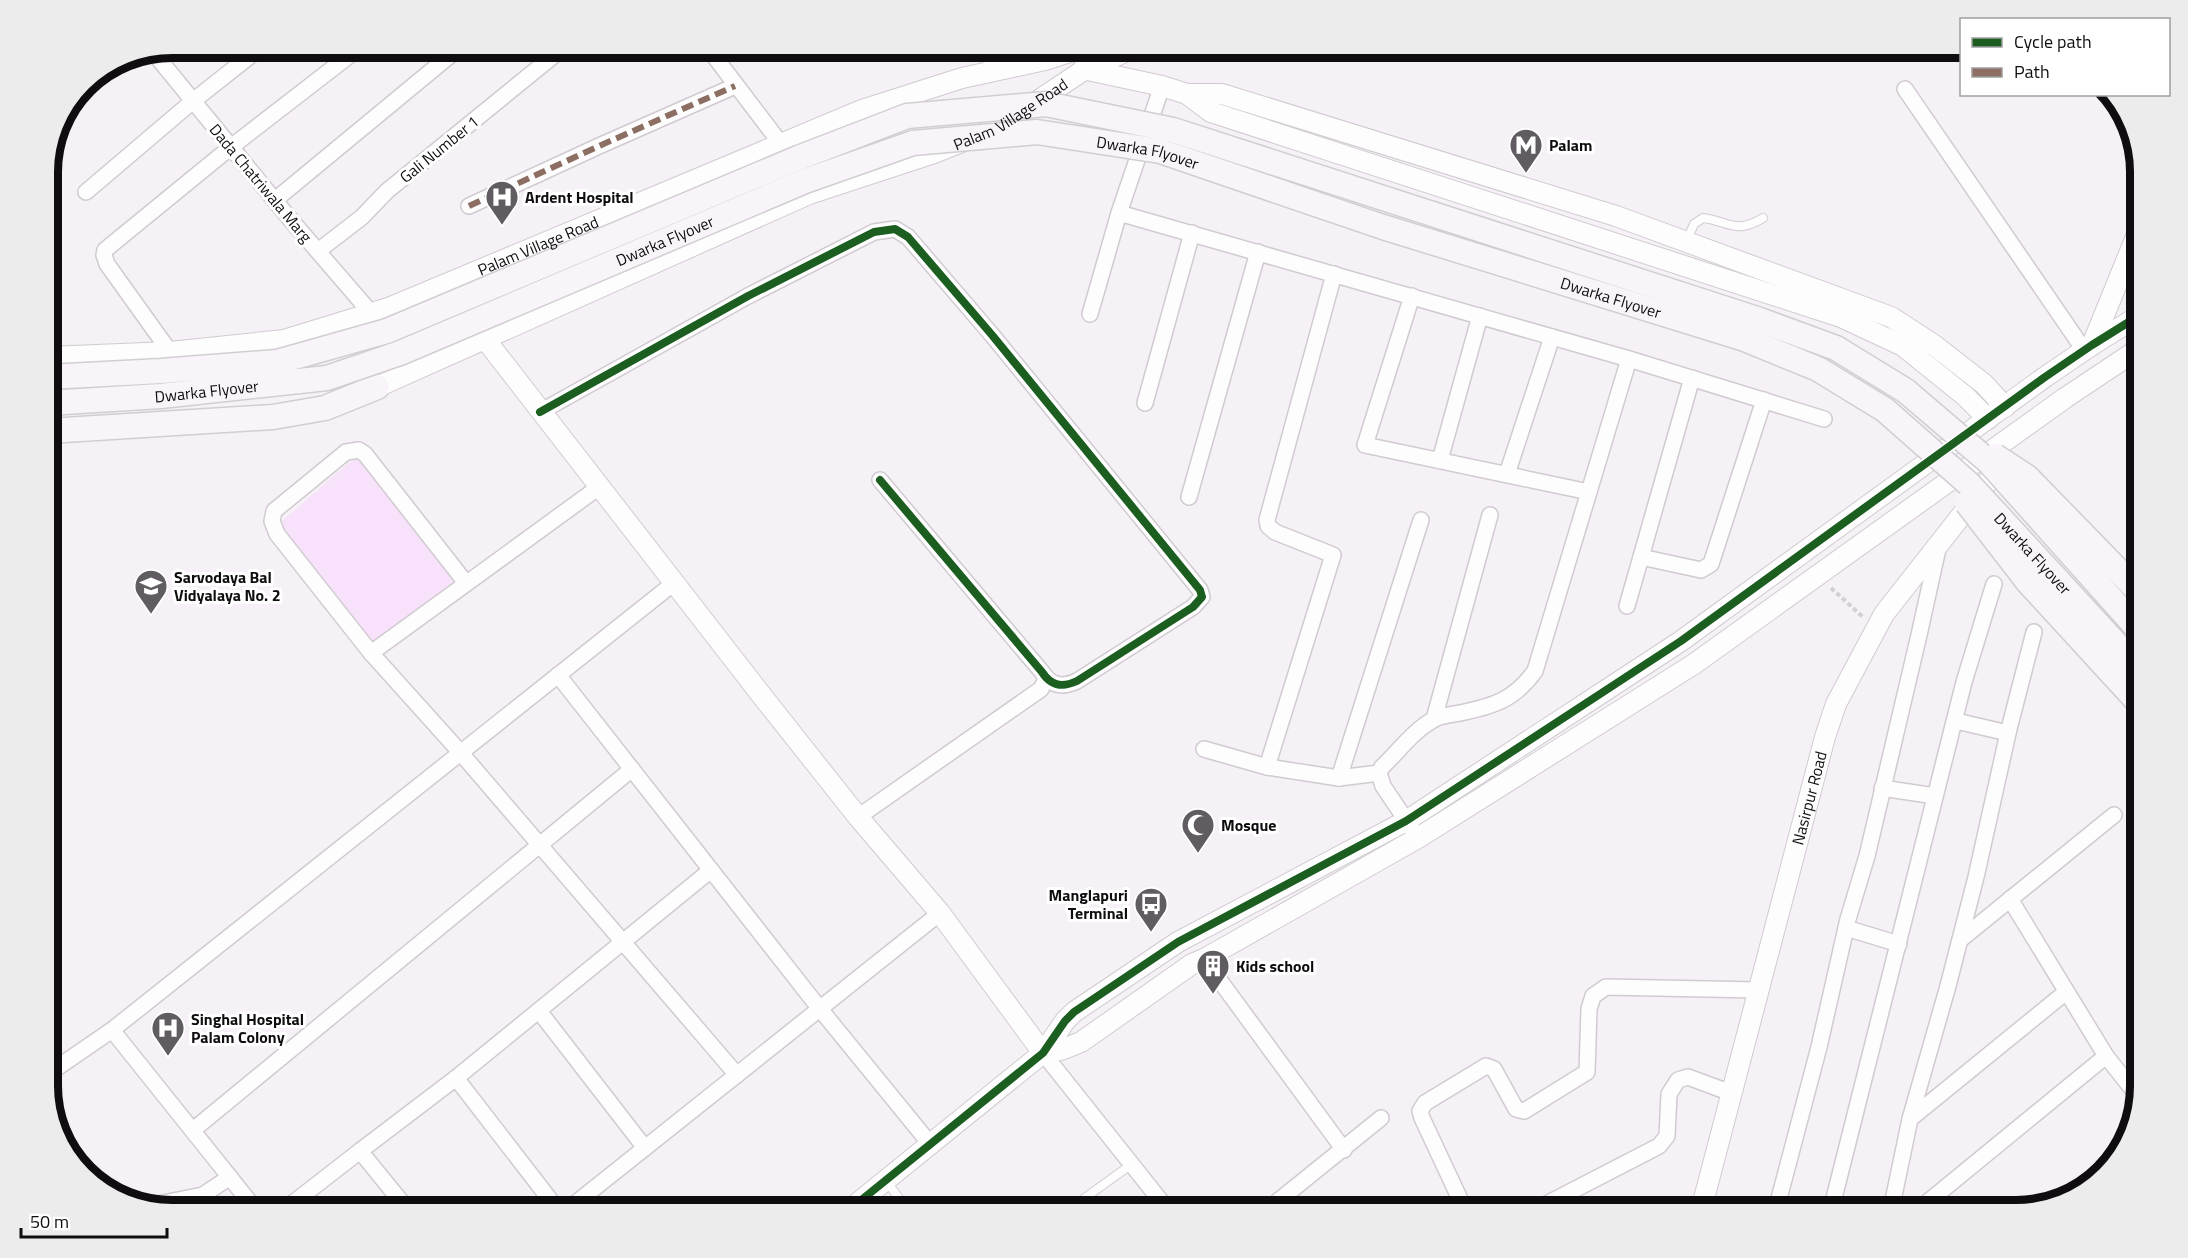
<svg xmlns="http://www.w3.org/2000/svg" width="2188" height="1258" font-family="'Titillium Web',sans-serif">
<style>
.park{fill:#f8e1fa}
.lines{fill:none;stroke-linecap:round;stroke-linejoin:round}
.service-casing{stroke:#d0cbd0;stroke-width:10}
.minor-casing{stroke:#d0cbd0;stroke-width:18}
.tertiary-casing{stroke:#d0cbd0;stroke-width:22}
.primary-casing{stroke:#d1ced1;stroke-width:27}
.path{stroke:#d2d0d3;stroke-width:4;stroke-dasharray:4.5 3;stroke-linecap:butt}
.service{stroke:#fefdfe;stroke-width:8}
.minor{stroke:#fefdfe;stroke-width:15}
.tertiary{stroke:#fefdfe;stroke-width:20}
.primary{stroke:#f9f4fa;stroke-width:24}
.primary-bridge-casing{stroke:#d1ced1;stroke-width:27;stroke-linecap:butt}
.primary-bridge{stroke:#f9f4fa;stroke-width:24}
.quiet{stroke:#8d6e63;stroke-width:6;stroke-dasharray:12 6;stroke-linecap:butt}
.cycleway-casing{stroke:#fff;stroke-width:11}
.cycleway{stroke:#1b5e20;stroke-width:8}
.labels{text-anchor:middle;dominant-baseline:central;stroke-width:6;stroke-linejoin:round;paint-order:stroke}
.street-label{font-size:16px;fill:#100d11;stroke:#fff}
.poi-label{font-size:16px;font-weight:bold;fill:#100d11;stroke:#fff;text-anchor:start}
.rim{fill:none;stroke:#100d11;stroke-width:8}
</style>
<rect width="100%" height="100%" fill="#f6f0f7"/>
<polygon class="park" points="358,455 459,582 373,644 279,524"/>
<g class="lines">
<g class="service-casing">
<g id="service">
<path d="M1687 240 1694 224 1703 218C1729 221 1735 235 1763 218"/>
<polyline points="886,1181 908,1210"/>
<polyline points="1068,1210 1132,1164"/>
</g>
</g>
<g class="minor-casing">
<g id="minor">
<polyline points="708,48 781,144"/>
<polyline points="982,48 999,71"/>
<polyline points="153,52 290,219 371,313"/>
<polyline points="1905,89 2084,350"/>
<polyline points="86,192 193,101 260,48"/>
<polyline points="275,200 459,48"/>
<polyline points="469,206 599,146 735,86"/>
<polyline points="1119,213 1629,359 1824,419"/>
<polyline points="318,251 362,217 387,191 563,48"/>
<polyline points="1412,296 1365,445 1589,492"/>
<polyline points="1090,314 1119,213 1162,86"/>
<polyline points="170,352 107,264 104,255 105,250 231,147 359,48"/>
<polyline points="1145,403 1192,233"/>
<path d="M540 412 748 296 874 232 895 229 908 237 992 335 1200 590 1202 597 1193 607 1077 681C1062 688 1051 686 1042 672L880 480"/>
<polyline points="1440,460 1480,316"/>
<polyline points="1507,474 1552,337"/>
<polyline points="599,487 371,653 460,752 737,1075"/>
<polyline points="1189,497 1258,252"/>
<polyline points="1641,557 1701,570 1711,564 1764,400"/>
<polyline points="1627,606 1692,378"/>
<polyline points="371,653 277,534 272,521 274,511 346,452 359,450 365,454 466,583"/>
<polyline points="558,675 820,1009 931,1145"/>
<polyline points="1434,719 1490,515"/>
<polyline points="1956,721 2008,733"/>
<polyline points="1204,749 1267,767 1339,778 1379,773"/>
<polyline points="1267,767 1333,555 1275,532 1268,526 1267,520 1334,274"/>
<polyline points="1339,778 1421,520"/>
<polyline points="1882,788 1935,796"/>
<polyline points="858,817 1041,689 1046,679"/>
<path d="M1418 838 1383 786 1379 773 1382 767C1398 752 1414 730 1433 720 1441 715 1451 715 1460 713 1494 706 1514 700 1535 671L1629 359"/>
<polyline points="2010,899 2106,1056 2137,1095"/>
<polyline points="1846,928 1899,944"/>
<polyline points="1960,940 2114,815"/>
<polyline points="1204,959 1344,1150"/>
<polyline points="539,1011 645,1148"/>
<polyline points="112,1030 256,1210"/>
<polyline points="1043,1053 1168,1210"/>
<polyline points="48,1074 112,1030 674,583"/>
<polyline points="456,1078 558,1210"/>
<polyline points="1910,1119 2066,992"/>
<polyline points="193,1130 632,769"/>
<polyline points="153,1205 203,1195 230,1177"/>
<polyline points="284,1210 360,1151"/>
<polyline points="408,1210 360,1151 456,1078 711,870"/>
<polyline points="567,1210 940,913"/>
<polyline points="1267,1210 1381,1118"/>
<polyline points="1465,1210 1422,1118 1420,1111 1425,1103 1486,1066 1494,1069 1516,1109 1524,1111 1587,1072 1589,1009 1593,996 1606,987 1758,990"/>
<polyline points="1535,1210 1659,1146 1667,1136 1669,1094 1678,1080 1688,1077 1731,1093"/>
<polyline points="1776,1210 1819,1047 1848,919 1867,856 1919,635 1938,549"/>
<polyline points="1831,1210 1964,682 1994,584"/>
<polyline points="1891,1210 1910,1119 1948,986 1976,877 2008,733 2034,632"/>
<polyline points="1918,1210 2106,1056"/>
</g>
</g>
<g class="tertiary-casing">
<g id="tertiary">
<polyline points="1083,69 1162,86 1187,94 1222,94 1616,216 1891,317 1934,345 1984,384 2005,407"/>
<polyline points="1187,94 1211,112 1841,317 1903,346 1965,396 1988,419"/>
<polyline points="478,330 766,701 858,817 940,913 1043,1053"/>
<polyline points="2092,345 2140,227"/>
<path id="s1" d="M48 357 170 352 284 340 391 307 862 110 962 78 1045 60 1082 48"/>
<path id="s2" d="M364 390 377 387 809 194 934 153 997 128 1084 70 1134 48"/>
<polyline points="1043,1053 1061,1050 1081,1042 1192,964 1204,959 1418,838 1694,664 2065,398 2140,348"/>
<polyline points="849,1210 1043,1053 1065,1021 1074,1012 1178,942 1406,821 1597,696 1681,641 2045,377 2092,345 2140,315"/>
<path id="s3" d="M1701 1210 1825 737 1836 704 1884 614 2005 460"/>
</g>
</g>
<g class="primary-casing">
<polyline id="primary" points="48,431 273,417 325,408 377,387"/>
</g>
<polyline class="path" points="1831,588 1863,617"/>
<use href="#service" class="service"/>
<use href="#minor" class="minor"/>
<use href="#tertiary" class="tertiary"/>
<use href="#primary" class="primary"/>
<g class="primary-bridge-casing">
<g id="primary-bridge">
<polyline points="48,377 161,371 277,362 387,331 798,158 907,116 1046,104 1173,130 1757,319 1836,348 1906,391 1989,462 2140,631"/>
<path id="s4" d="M48 403 161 396 327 378 400 353 805 181 913 143 1037 132 1160 151 1383 227 1742 338 1818 369 1885 410 1969 484 2140 670"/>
<polyline points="1995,456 2027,477 2140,593"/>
<polyline points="1967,503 2028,582 2140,704"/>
</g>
</g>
<use href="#primary-bridge" class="primary-bridge"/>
<polyline class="quiet" points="469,206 599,146 735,86"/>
<g class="cycleway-casing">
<g id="cycleway">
<path d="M540 412 748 296 874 232 895 229 908 237 992 335 1200 590 1202 597 1193 607 1077 681C1062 688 1051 686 1042 672L880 480"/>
<polyline points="849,1210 1043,1053 1065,1021 1074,1012 1178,942 1406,821 1597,696 1681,641 2045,377 2092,345 2140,315"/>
</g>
</g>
<use href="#cycleway" class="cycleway"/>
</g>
<defs>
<g id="metro-pin" transform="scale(1.725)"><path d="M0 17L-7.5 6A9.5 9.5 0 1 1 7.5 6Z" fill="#605c62" stroke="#fff"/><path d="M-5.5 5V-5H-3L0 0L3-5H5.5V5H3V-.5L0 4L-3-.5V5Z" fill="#fff"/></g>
<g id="hospital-pin" transform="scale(1.725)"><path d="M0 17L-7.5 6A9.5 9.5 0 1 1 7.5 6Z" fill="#605c62" stroke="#fff"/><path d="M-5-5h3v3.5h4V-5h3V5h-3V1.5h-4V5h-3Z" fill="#fff"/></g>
<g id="school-pin" transform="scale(1.725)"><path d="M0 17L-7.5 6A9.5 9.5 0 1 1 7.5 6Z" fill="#605c62" stroke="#fff"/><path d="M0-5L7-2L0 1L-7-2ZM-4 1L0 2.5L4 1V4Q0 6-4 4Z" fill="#fff"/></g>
<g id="mosque-pin" transform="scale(1.725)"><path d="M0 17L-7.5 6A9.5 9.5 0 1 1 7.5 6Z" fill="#605c62" stroke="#fff"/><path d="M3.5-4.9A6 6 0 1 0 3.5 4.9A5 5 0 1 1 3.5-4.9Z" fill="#fff"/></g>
<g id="bus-pin" transform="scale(1.725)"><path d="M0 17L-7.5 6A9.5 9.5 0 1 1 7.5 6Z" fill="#605c62" stroke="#fff"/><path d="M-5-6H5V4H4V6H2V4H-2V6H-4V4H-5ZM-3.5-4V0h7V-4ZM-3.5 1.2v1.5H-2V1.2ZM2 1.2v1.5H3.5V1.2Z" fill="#fff"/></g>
<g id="building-pin" transform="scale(1.725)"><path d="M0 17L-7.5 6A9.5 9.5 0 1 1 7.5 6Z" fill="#605c62" stroke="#fff"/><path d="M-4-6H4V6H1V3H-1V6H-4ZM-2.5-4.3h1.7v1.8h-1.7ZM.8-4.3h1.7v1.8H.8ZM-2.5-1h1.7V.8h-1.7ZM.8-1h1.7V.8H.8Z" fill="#fff"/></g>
</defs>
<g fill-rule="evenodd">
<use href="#metro-pin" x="1526" y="145"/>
<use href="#hospital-pin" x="502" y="197"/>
<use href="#school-pin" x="151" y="586"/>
<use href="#mosque-pin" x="1198" y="825"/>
<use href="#bus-pin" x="1151" y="904"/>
<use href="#building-pin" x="1213" y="966"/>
<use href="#hospital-pin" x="168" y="1028"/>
</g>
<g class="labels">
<g class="street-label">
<text stroke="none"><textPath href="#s2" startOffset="704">Palam Village Road</textPath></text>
<text transform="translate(439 149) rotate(-39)">Gali Number 1</text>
<text stroke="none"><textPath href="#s4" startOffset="1149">Dwarka Flyover</textPath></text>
<text transform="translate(261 183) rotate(50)">Dada Chatriwala Marg</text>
<text stroke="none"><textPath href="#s4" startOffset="645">Dwarka Flyover</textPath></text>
<text stroke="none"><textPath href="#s1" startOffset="508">Palam Village Road</textPath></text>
<text stroke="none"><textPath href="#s4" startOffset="1635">Dwarka Flyover</textPath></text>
<text stroke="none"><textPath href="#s4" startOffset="159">Dwarka Flyover</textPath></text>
<text stroke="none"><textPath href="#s4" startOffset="2139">Dwarka Flyover</textPath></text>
<text stroke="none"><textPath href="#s3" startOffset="426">Nasirpur Road</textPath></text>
</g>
<g class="poi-label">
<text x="1549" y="145">Palam</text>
<text x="525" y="197">Ardent Hospital</text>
<text x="174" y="577">Sarvodaya Bal<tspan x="174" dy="18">Vidyalaya No. 2</tspan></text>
<text x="1221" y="825">Mosque</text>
<text x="1128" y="895" text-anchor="end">Manglapuri<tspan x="1128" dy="18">Terminal</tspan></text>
<text x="1236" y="966">Kids school</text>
<text x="191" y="1019">Singhal Hospital<tspan x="191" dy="18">Palam Colony</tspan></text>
</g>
</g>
<path d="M0 0H2188V1258H0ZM172 58H2016A114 114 0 0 1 2130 172V1086A114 114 0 0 1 2016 1200H172A114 114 0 0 1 58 1086V172A114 114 0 0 1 172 58Z" fill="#ececec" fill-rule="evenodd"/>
<path class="rim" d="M172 58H2016A114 114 0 0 1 2130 172V1086A114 114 0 0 1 2016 1200H172A114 114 0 0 1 58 1086V172A114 114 0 0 1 172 58Z"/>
<rect x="1960" y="18" width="210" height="78" fill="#ffffff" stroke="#9f9ea0" stroke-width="1.5"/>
<rect x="1972" y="38" width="30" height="9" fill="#1b5e20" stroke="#9f9ea0" stroke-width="1.5"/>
<text x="2014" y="48" font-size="18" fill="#100d11">Cycle path</text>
<rect x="1972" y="68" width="30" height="9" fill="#8d6e63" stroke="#9f9ea0" stroke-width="1.5"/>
<text x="2014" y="78" font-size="18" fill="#100d11">Path</text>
<path d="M21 1228v9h146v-9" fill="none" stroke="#100d11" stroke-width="3"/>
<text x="30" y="1228" font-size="18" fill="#100d11" stroke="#ffffff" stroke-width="4.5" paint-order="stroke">50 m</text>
</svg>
